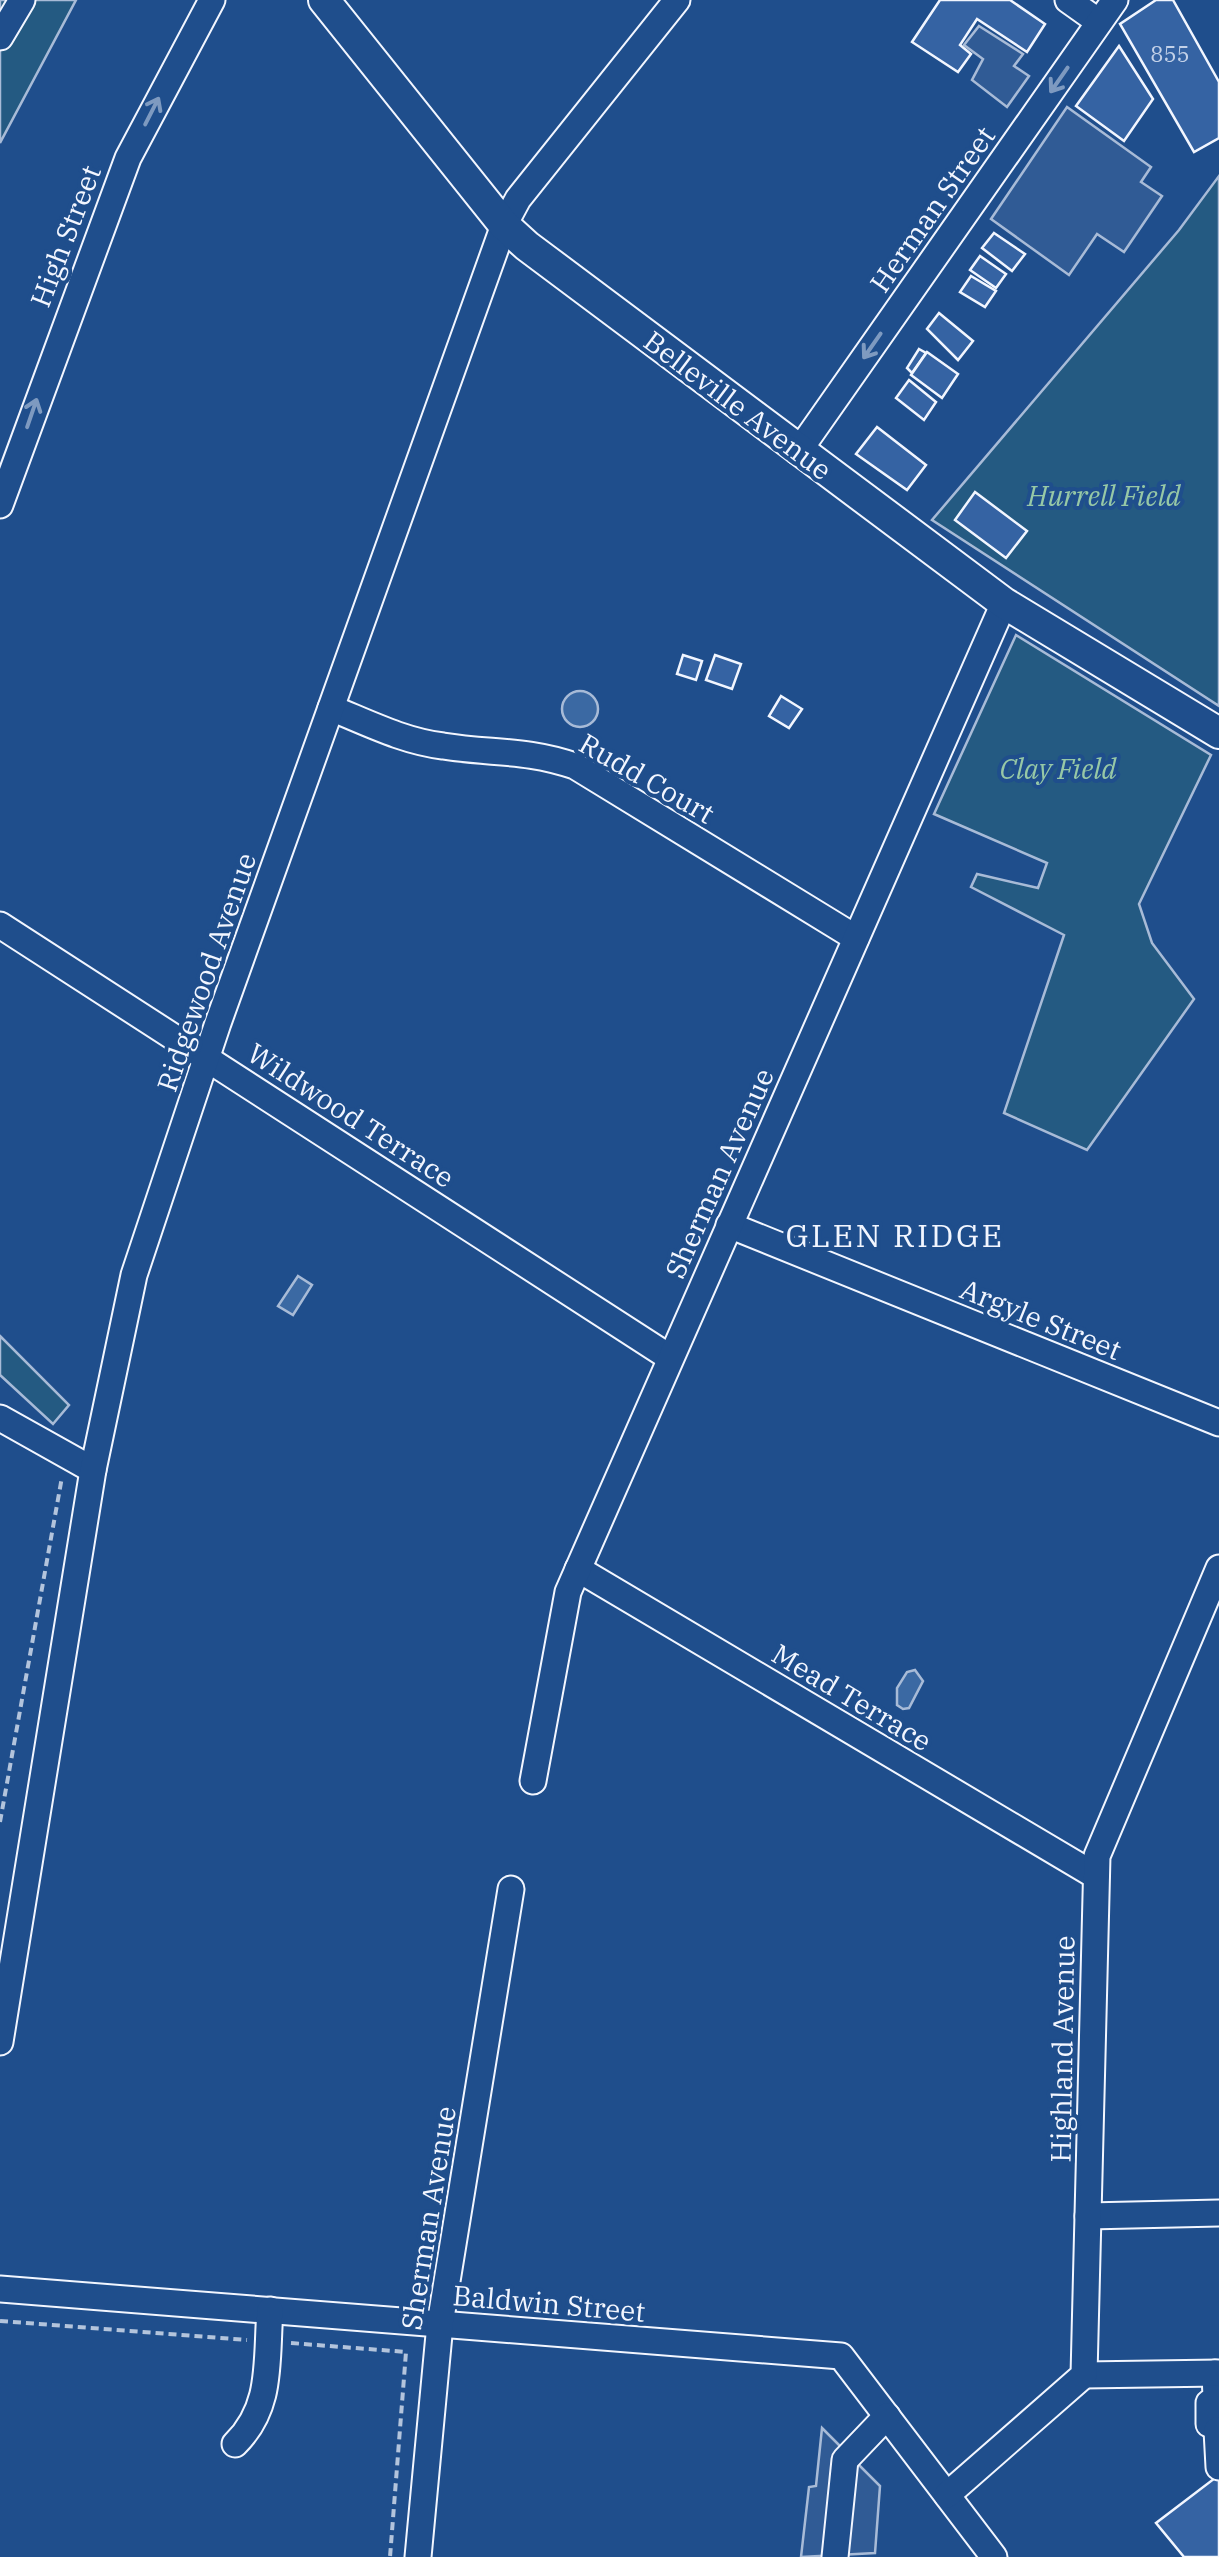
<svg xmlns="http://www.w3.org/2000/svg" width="1219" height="2557" font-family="'IBM Plex Serif',serif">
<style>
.green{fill:#245a82;stroke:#a8bbd7;stroke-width:2.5}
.parking{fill:#305b95;stroke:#a8bbd7;stroke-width:2.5}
.water{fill:#3b69a3;stroke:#a8bbd7;stroke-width:2.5}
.building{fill:#3563a3;stroke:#f2f6ff;stroke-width:2.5}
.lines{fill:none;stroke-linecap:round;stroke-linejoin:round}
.minor-casing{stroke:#f2f6ff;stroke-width:29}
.major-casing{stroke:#f2f6ff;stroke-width:34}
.path{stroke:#b3c4dc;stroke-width:4;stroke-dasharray:8 5;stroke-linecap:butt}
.minor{stroke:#1f4e8c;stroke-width:25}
.major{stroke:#1f4e8c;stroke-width:30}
.oneway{stroke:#7e9ac0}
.labels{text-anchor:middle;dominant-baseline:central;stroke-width:8;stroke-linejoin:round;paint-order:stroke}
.number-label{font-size:22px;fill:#c3d1e8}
.street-label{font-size:28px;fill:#f2f6ff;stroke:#1f4e8c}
.park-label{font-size:28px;font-style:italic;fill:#97c8a6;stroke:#1f4e8c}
.quarter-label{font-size:32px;letter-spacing:2.5px;fill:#f2f6ff;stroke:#1f4e8c}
</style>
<rect width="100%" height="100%" fill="#1f4e8c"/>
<g class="green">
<polygon points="0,0 76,0 0,143"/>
<polygon points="1219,176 1219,706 932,520 1179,230"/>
<polygon points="1016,635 1211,755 1139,904 1152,943 1194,999 1087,1150 1004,1113 1064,935 971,887 977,874 1038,888 1047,863 934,814"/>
<polygon points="0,1336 69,1405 53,1424 0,1375"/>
</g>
<g class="parking">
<polygon points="979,26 1023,54 1014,66 1029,76 1007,107 972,80 983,59 964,45"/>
<polygon points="1067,107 1151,167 1141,182 1162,196 1124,252 1097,234 1069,275 991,219"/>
<polygon points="822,2428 880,2486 875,2553 801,2557 809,2487 816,2486"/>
</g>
<g class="water">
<circle cx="580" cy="709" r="18"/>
<polygon points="298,1276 312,1285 293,1315 278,1306"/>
<polygon points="915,1670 923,1681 909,1708 903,1709 897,1705 897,1688 907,1672"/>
</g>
<g class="building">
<polygon points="940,0 1010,0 1045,24 1027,52 977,19 960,45 971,54 958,72 912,42"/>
<polygon points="1156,0 1173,0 1219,82 1219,138 1194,152 1120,24"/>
<polygon points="1119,46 1153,99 1124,141 1076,106"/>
<polygon points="994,233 1025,254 1012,271 982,248"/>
<polygon points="980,256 1006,274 996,288 970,270"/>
<polygon points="971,276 996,291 985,307 960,292"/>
<polygon points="939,313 973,341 958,360 927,329"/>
<polygon points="919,349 926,353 912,373 907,368"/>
<polygon points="927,352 958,374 942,398 911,375"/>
<polygon points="909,380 936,402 924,420 896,398"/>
<polygon points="877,427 926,465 907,490 856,454"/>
<polygon points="975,492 1027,531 1006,558 955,520"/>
<polygon points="683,655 702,661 696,680 677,674"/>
<polygon points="715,655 741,664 732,689 706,680"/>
<polygon points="781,696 802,709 789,728 769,716"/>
<polygon points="1219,2475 1219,2557 1184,2557 1156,2523"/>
</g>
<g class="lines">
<g class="minor-casing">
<g id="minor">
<polyline points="1068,0 1099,22"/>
<polyline points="0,37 22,0"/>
<polyline points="798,452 1115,0"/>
<polyline points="0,505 128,158 212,0"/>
<path d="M331 708C368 723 403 741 443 746 493 754 525 749 575 766L856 938"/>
<polyline points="0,925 669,1357"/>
<polyline points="729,1225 1219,1423"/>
<polyline points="0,1418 93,1470"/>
<polyline points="578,1569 1096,1876"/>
<polyline points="533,1781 568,1592 1004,603"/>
<polyline points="0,2042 93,1470 134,1275 218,1023 504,225 518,199 677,0"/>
<polyline points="1088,2216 1219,2213"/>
<polyline points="0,2289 841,2356 994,2557"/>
<polyline points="1215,2373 1216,2398 1209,2403 1209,2424 1219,2428"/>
<polyline points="1084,2375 1219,2373"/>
<polyline points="1217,2430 1219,2467"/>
<path d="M235 2444C273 2407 266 2361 270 2310"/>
<polyline points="947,2495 1084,2375 1097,1856 1219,1568"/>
<polyline points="418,2557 440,2324 511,1889"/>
<polyline points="835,2557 845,2460 887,2416"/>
</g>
</g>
<g class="major-casing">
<polyline id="major" points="324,0 504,225 527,246 1004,603 1219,733"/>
</g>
<g class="path">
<polyline points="0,1822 62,1477"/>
<polyline points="0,2321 247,2340"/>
<polyline points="291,2343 406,2352 390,2557"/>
</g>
<use href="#minor" class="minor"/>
<use href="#major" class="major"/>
</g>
<defs><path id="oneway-shaft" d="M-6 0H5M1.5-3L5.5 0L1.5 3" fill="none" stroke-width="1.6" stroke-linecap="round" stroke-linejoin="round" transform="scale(2.5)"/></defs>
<g class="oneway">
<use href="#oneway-shaft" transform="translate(1059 80) rotate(125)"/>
<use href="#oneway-shaft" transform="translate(152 111) rotate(-63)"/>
<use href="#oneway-shaft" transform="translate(872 346) rotate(125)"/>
<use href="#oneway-shaft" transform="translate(32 413) rotate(-71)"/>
</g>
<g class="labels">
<g class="number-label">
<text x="1170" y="53">855</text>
</g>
<g class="street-label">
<text transform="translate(932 209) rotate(-55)">Herman Street</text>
<text transform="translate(65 236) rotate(-69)">High Street</text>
<text transform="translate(738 405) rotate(37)">Belleville Avenue</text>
<text transform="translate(647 778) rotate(30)">Rudd Court</text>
<text transform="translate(206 972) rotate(-71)">Ridgewood Avenue</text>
<text transform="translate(351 1115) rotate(33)">Wildwood Terrace</text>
<text transform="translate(719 1173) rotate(-66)">Sherman Avenue</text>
<text transform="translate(1041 1319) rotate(22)">Argyle Street</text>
<text transform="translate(852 1697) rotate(31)">Mead Terrace</text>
<text transform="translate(1062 2049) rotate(-89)">Highland Avenue</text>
<text transform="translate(428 2218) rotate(-81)">Sherman Avenue</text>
<text transform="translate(549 2303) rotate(5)">Baldwin Street</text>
</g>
<g class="park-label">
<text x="1104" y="495">Hurrell Field</text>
<text x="1058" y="768">Clay Field</text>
</g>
<g class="quarter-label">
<text x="895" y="1235">GLEN RIDGE</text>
</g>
</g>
</svg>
